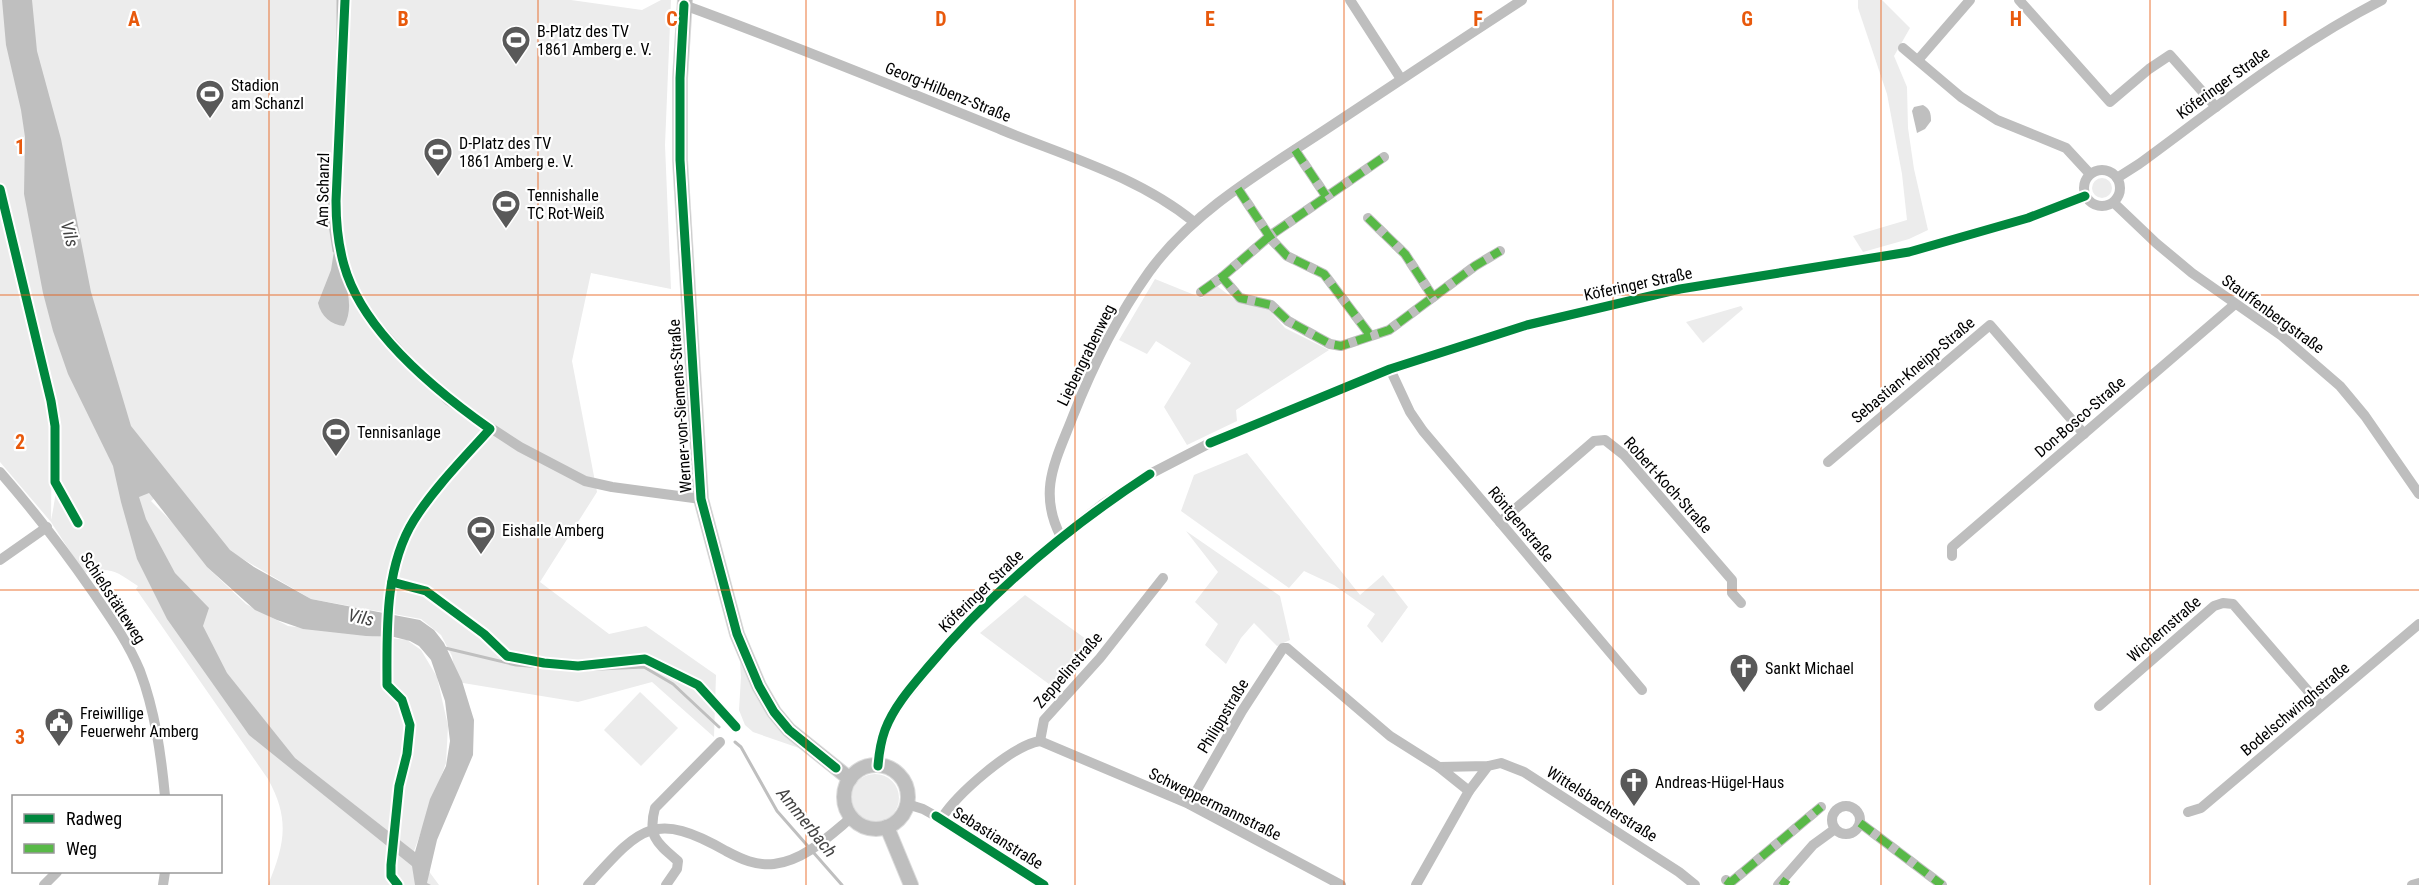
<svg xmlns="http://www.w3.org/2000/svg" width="2419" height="885" font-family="'Roboto Condensed',sans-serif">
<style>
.green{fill:#ececec;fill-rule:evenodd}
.water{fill:#bfbfbf;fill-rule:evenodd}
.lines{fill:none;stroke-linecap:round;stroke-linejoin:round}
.stream{stroke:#bfbfbf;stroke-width:3}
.major-casing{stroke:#dbdbdb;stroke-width:16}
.minor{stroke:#bebebe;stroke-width:10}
.major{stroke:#bebebe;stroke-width:14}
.quiet{stroke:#58b947;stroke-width:8;stroke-dasharray:15 8;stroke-linecap:butt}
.cycleway-casing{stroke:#fff;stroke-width:13}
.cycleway{stroke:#00873e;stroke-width:9}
.grid{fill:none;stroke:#e8590c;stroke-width:1.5;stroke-opacity:0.55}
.labels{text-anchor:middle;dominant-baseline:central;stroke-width:4.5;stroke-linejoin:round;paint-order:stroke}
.poi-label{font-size:16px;fill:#000;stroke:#fff;text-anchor:start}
.street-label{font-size:16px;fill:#000;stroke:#fff}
.water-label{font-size:18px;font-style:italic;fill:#444;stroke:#fff}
.grid-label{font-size:20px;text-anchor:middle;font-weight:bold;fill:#e8590c;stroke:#fff;stroke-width:4.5;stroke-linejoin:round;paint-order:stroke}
</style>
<rect width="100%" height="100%" fill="#fff"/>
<g class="green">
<path d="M0 0H571L642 10 661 0H671L665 145 671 289 591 273 572 361 597 492 540 582 609 634 646 626 716 675 714 737 652 682 578 702 457 682 452 656 441 635 421 619 311 599 231 552 175 483 151 501 175 525 207 567 246 604 288 626 407 640 421 650 437 677 448 726 446 763 414 851 439 885H268C285 844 290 819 268 779L136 589 138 586C116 571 110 566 84 573L51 522 0 462ZM20 280 55 407C60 444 59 484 51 520L52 422Z"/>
<polygon points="1858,0 1882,0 1910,28 1894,56 1907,87 1908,128 1914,169 1928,230 1909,239 1863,252 1853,236 1907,220 1902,174 1887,94 1858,8"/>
<circle cx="2102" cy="188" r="10"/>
<polygon points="1155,279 1202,298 1217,286 1238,302 1268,309 1285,328 1329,350 1236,410 1237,421 1187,445 1164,407 1191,363 1156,341 1147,354 1119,340"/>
<polygon points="1741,306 1743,309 1703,343 1686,322"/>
<polygon points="1247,453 1360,595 1383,575 1408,607 1382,643 1367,626 1375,614 1334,585 1304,571 1289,588 1181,511 1194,475"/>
<polygon points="1186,531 1280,596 1290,640 1277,646 1254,623 1241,638 1226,664 1205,645 1218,624 1195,602 1218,572"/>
<polygon points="1025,595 1097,647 1057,690 980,633"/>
<polygon points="740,662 772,720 799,748 753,732 745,725 739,710 741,677"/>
<polygon points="640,692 678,728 641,766 604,730"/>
<circle cx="875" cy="798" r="24"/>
</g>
<g class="water">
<path d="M2 0H32L37 51 61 139 91 292 131 426 230 550 254 567 311 599 420 620 434 630 444 643 462 681 474 720 473 755 437 840 427 883 431 885H415L412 866 249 735 167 619 137 559 121 502 113 466 68 374 53 331 43 293 24 194 25 137 21 110 6 45ZM149 493 207 567 255 610 277 620 303 629 366 636 394 637 410 641 419 646 431 660 445 701 450 741 446 766 430 799 415 852 295 758 227 673 203 626 209 608 175 573 146 519 139 497Z"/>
<path d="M1923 105C1930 109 1931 113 1931 121L1925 129 1917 133 1912 111 1914 107Z"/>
<path d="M334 251C342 274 357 303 344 326 331 325 321 316 318 303L331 270Z"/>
</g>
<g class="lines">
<g class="stream">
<polyline points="338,0 338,49"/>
<polyline points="333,160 329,218 334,251"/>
<polyline points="445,648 516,665 578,670 644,667 673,684 719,727"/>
<polyline points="735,742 741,747 777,811 842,885"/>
</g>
<g class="major-casing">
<g id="major">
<polyline points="685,0 680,78 680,160 701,499 737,634 759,686 774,712 789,730 850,779"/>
<circle cx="876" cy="797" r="32"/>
<polyline points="887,827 911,885"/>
</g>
</g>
<g class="minor">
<polyline points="345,0 336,229 344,267 355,293 371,319 412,365 448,400 520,447 585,481 612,487 701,499"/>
<polyline points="1350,0 1401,79"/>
<polyline points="2019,0 2110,102 2149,69 2170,55 2216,107"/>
<path d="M684 5C791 44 896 87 1002 130 1066 156 1139 177 1194 222"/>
<polyline points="1903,48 1961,97 1997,120 2066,148 2090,174"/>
<polyline points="1918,60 1970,0"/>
<polyline points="1295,150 1326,196"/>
<circle cx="2102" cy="188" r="18"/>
<path d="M2117 178 2139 164C2218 106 2294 45 2382 0"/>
<polyline points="1238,189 1272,240 1287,256 1324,274 1370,335"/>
<polyline points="2114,203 2156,243 2192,273 2282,336 2340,386 2365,416 2419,494"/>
<polyline points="1368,218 1405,254 1433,297"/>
<polyline points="1222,277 1271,235 1384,157"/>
<polyline points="1201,292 1222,277 1240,298 1271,305 1288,321 1330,344 1341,346 1389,330 1475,266 1500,251"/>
<polyline points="1390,369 1410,412 1423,431 1642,690"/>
<polyline points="1828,462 1990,325 2084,434"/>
<path d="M0 472C34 511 64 550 93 592 110 617 128 642 140 671 155 711 161 754 165 796"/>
<polyline points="1500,522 1594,441 1605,440 1624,455 1732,580 1732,593 1741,603"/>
<path d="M1061 537C1037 491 1056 460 1073 416 1093 365 1117 317 1149 272 1193 211 1263 171 1325 130 1390 87 1456 43 1522 0"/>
<polyline points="1952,556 1952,547 2235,304"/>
<polyline points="0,560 47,527"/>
<polyline points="2099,706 2214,606 2223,603 2233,604 2321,706"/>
<polyline points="1040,741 1189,804 1341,885"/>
<polyline points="878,766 879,749 886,728 898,706 945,647 1000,591 1061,537 1103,504 1150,474 1210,443 1390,369 1527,325 1680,289 1909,252 2028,218 2085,196"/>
<polyline points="1488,766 1469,791 1439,767 1488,766 1501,763 1524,772 1679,872 1695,885"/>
<polyline points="907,804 923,809 941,819 1044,885"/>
<polyline points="1189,804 1242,711 1283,648 1287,648 1390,736 1439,767"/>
<circle cx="1846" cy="820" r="14"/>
<polyline points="2188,812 2201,808 2419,624"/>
<path d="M941 819C957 794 1011 746 1040 741L1044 720 1100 658 1163 578"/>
<polyline points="1860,823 1942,885"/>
<polyline points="1726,880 1730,883 1821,807"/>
<polyline points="44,885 57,872"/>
<polyline points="163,885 165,872"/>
<path d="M588 885C639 829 653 809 726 851 741 859 756 866 774 864 805 860 829 836 852 817"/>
<path d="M666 885 677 869 678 861C658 844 647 837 655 808L720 742"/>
<polyline points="1416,885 1469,791"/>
<polyline points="1778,885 1813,845 1835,829"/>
<polyline points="2412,885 2419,883"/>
</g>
<use href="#major" class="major"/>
<g class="quiet">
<polyline points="1295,150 1326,196"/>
<polyline points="1238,189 1272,240 1287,256 1324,274 1370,335"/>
<polyline points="1368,218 1405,254 1433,297"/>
<polyline points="1222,277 1271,235 1384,157"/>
<polyline points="1201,292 1222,277 1240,298 1271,305 1288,321 1330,344 1341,346 1389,330 1475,266 1500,251"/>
<polyline points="1860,823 1942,885"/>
<polyline points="1726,880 1730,883 1821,807"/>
<polyline points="1781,880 1788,885"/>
</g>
<g class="cycleway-casing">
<g id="cycleway">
<path d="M345 0 336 201C336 223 338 244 344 265 362 331 436 391 490 429 464 458 435 487 414 520 384 568 387 631 387 685L402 700 410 725 407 754 399 786 391 865V876L398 885"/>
<polyline points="684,5 680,78 680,160 701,499 737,634 759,686 774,712 789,730 836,768"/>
<polyline points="0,189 51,401 55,426 55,482 78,523"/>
<polyline points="1210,443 1390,369 1527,325 1680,289 1909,252 2028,218 2085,196"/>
<polyline points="392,582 426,591 484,634 507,656 544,663 578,666 645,659 698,685 736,727"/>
<path d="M878 766C879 753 881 741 885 730 894 706 913 685 929 666 993 590 1067 528 1150 474"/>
<polyline points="936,816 1044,885"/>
</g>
</g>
<use href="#cycleway" class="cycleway"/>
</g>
<path class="grid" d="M269 0V885M538 0V885M806 0V885M1075 0V885M1344 0V885M1613 0V885M1881 0V885M2150 0V885M0 295H2419M0 590H2419"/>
<defs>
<g id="stadium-pin" transform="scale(1.5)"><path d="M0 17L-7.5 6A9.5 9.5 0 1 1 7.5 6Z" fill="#595959" stroke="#fff"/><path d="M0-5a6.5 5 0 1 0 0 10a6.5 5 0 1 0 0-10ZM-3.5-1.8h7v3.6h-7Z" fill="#fff"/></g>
<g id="church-pin" transform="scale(1.5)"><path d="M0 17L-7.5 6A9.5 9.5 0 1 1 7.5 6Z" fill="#595959" stroke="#fff"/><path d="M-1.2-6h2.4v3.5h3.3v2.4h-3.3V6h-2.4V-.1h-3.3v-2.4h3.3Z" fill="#fff"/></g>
<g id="civic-pin" transform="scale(1.5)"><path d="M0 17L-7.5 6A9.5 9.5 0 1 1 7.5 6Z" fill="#595959" stroke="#fff"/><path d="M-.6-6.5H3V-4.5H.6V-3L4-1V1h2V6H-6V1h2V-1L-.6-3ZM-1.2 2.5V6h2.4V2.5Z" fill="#fff"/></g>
</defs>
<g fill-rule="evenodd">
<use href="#stadium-pin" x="516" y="40"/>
<use href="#stadium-pin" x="210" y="94"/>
<use href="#stadium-pin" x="438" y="152"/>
<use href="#stadium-pin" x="506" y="204"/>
<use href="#stadium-pin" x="336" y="432"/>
<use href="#stadium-pin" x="481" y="530"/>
<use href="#church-pin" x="1744" y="668"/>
<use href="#civic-pin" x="59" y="722"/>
<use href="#church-pin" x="1634" y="782"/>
</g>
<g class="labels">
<g class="poi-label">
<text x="537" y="31">B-Platz des TV<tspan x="537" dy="18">1861 Amberg e. V.</tspan></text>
<text x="231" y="85">Stadion<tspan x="231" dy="18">am Schanzl</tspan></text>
<text x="459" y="143">D-Platz des TV<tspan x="459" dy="18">1861 Amberg e. V.</tspan></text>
<text x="527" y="195">Tennishalle<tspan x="527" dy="18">TC Rot-Weiß</tspan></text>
<text x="357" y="432">Tennisanlage</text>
<text x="502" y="530">Eishalle Amberg</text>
<text x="1765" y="668">Sankt Michael</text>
<text x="80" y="713">Freiwillige<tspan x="80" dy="18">Feuerwehr Amberg</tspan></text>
<text x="1655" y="782">Andreas-Hügel-Haus</text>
</g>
<g class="street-label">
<text transform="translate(2223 83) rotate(-36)">Köferinger Straße</text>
<text transform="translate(948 92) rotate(22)">Georg-Hilbenz-Straße</text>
<text transform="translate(323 190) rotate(-89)">Am Schanzl</text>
<text transform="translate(1638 284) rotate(-12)">Köferinger Straße</text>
<text transform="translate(2273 314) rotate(36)">Stauffenbergstraße</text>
<text transform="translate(1086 355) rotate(-64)">Liebengrabenweg</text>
<text transform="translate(1913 370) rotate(-40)">Sebastian-Kneipp-Straße</text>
<text transform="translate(680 406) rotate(-94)">Werner-von-Siemens-Straße</text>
<text transform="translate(2080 417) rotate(-41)">Don-Bosco-Straße</text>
<text transform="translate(1668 485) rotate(48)">Robert-Koch-Straße</text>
<text transform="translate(1521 524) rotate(50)">Röntgenstraße</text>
<text transform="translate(981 591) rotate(-44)">Köferinger Straße</text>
<text transform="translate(113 598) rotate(57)">Schießstätteweg</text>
<text transform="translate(2164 629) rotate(-41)">Wichernstraße</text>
<text transform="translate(1068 670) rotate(-49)">Zeppelinstraße</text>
<text transform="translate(2295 709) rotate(-40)">Bodelschwinghstraße</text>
<text transform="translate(1223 716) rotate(-59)">Philippstraße</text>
<text transform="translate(1215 804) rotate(26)">Schweppermannstraße</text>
<text transform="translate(1602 804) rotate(32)">Wittelsbacherstraße</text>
<text transform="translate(998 838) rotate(32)">Sebastianstraße</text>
</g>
<g class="water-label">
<text transform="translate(70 234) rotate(75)">Vils</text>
<text transform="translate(361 617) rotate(12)">Vils</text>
<text transform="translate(807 822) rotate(51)">Ammerbach</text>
</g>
</g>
<g class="grid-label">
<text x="134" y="26">A</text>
<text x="403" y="26">B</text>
<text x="672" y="26">C</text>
<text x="941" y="26">D</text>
<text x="1210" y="26">E</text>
<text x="1478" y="26">F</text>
<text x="1747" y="26">G</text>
<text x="2016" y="26">H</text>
<text x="2285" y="26">I</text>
<text x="20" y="154">1</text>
<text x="20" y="449">2</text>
<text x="20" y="744">3</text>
</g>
<rect x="12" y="795" width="210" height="78" fill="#ffffff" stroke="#999999" stroke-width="1.5"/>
<rect x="24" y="814" width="30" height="9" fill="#00873e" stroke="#999999" stroke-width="1.5"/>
<text x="66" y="825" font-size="18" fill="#000000">Radweg</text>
<rect x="24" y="844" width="30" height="9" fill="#58b947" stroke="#999999" stroke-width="1.5"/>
<text x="66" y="855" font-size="18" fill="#000000">Weg</text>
</svg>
